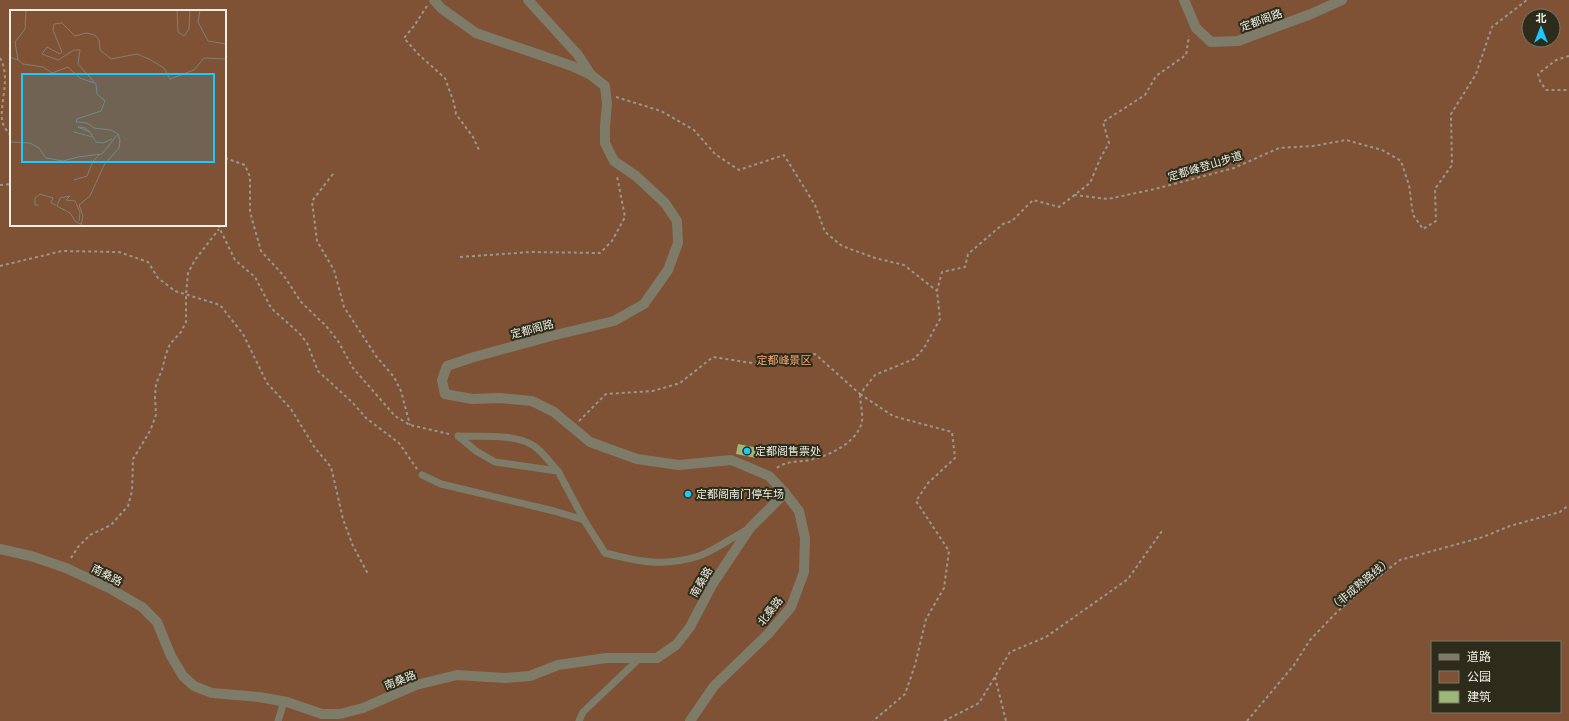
<svg xmlns="http://www.w3.org/2000/svg" width="1569" height="721" font-family="'Public Sans','Noto Sans SC',sans-serif">
<style>
.green{fill:#7f5235;fill-rule:evenodd}
.building{fill:#9db778}
.lines{fill:none;stroke-linecap:round;stroke-linejoin:round}
.path{stroke:#99988a;stroke-width:2;stroke-dasharray:3 3;stroke-linecap:butt}
.lane{stroke:#7e7c68;stroke-width:7}
.street{stroke:#7e7c68;stroke-width:10}
.secondary{stroke:#7e7c68;stroke-width:10}
.poi-dot{fill:#1bc9fc;stroke:#2d2b19;stroke-width:1.5}
.labels{text-anchor:middle;dominant-baseline:central;stroke-width:4;stroke-linejoin:round;paint-order:stroke}
.street-label{font-size:11px;fill:#f0efe4;stroke:#2d2b19}
.park-label{font-size:11px;fill:#fba873;stroke:#2d2b19}
.poi-label{font-size:11px;fill:#f0efe4;stroke:#2d2b19;text-anchor:start}
.inset-road{fill:none;stroke:#817f70;stroke-width:1}
.view{fill:#1bc9fc;fill-opacity:0.15;stroke:#1bc9fc;stroke-width:2}
.inset-edge{fill:none;stroke:#f0efe4;stroke-width:2}
</style>
<rect width="100%" height="100%" fill="#373523"/>
<path class="green" d="M0 0H1569V721H0ZM11 11H225V225H11ZM1529 16H1553V40H1529ZM1432 642H1560V712H1432Z"/>
<polygon class="building" points="738,444 758,448 756,458 736,454"/>
<g class="lines">
<g class="path">
<polyline points="427,6 414,26 404,38 419,55 445,78 454,103 456,114 473,137 479,150"/>
<polyline points="1569,56 1556,60 1538,74 1540,81 1546,90 1569,90"/>
<path d="M0 58C11 76 0 102 2 120 2 125 8 132 11 136"/>
<polyline points="616,97 661,111 694,130 715,154 739,170 784,155 815,205 825,232 842,246 875,258 904,265 937,291"/>
<polyline points="225,158 245,165 250,177 250,212 261,251 284,276 301,302 326,326 338,341 353,368 395,416 410,425 449,434"/>
<polyline points="333,174 312,201 317,241 334,270 344,307 376,356 394,377 401,391 410,425"/>
<polyline points="0,185 11,184"/>
<polyline points="1074,195 1108,199 1155,189 1234,168 1279,148 1313,146 1346,140 1382,150 1401,161 1409,185 1413,215 1423,229 1436,221 1435,189 1452,165 1451,114 1476,74 1492,27 1527,0"/>
<polyline points="218,225 235,260 255,277 271,308 300,334 307,343 318,371 353,403 366,418 399,443 417,469"/>
<polyline points="460,257 531,252 600,253 612,241 625,217 617,176"/>
<polyline points="0,266 62,251 119,252 148,262 158,278 175,291 220,305 243,334 267,383 291,409 315,448 331,467 343,519 353,546 368,574"/>
<polyline points="860,394 893,416 952,432 955,458 928,483 916,501 949,551 944,588 926,619 915,665 905,694 873,721"/>
<polyline points="579,421 606,394 653,391 680,383 713,357 771,366 815,354 860,394 875,375 914,359 924,348 940,319 937,291 942,272 965,267 968,254 1003,224 1012,221 1033,200 1059,207 1090,183 1101,157 1109,143 1103,122 1145,95 1156,76 1186,55 1189,36"/>
<path d="M777 468C784 462 794 462 803 461 823 459 858 444 862 421 863 414 860 402 860 394"/>
<polyline points="71,558 78,547 90,535 111,525 128,506 132,491 133,459 150,431 156,415 155,397 156,384 162,370 166,354 170,344 181,332 186,322 186,295 188,273 195,260 219,229"/>
<polyline points="995,677 1006,721"/>
<polyline points="944,721 979,703 1010,652 1046,637 1128,579 1162,531"/>
<polyline points="1247,721 1294,665 1310,640 1335,614 1364,588 1400,560 1483,537 1510,526 1560,512 1569,505"/>
</g>
<g class="lane">
<path d="M558 471C551 464 543 452 534 446 516 433 479 437 458 436L476 451 495 462 558 471 584 520 605 553C640 562 664 567 699 556 712 552 735 536 748 529"/>
<polyline points="422,475 441,484 554,511 584,520"/>
<polyline points="278,721 284,702"/>
<polyline points="579,721 583,712 640,658"/>
</g>
<polyline class="street" points="434,0 441,8 476,33 572,66 591,75"/>
<g class="secondary">
<polyline points="528,0 578,55 591,75 605,86 607,104 605,126 605,143 614,161 636,176 665,203 677,221 678,243 668,270 644,304 614,321 551,336 474,357 447,366 442,380 445,394 472,399 500,398 532,401 554,412 590,442 637,459 679,465 731,460 769,476 785,493 799,511 805,538 804,572 791,607 768,634 714,686 690,721"/>
<polyline points="1184,0 1196,28 1211,42 1238,41 1311,14 1342,0"/>
<polyline points="0,549 31,556 66,568 109,588 142,607 157,622 171,656 183,676 194,686 212,693 259,697 287,702 322,714 340,714 363,708 416,685 457,675 505,678 530,676 558,665 606,658 657,658 676,645 690,627 712,585 750,528 785,493"/>
</g>
</g>
<g class="poi-dot">
<circle cx="747" cy="451" r="4"/>
<circle cx="688" cy="494" r="4"/>
</g>
<g class="labels">
<g class="street-label">
<text transform="translate(1261 20) rotate(-20)">定都阁路</text>
<text transform="translate(1205 166) rotate(-17)">定都峰登山步道</text>
<text transform="translate(532 329) rotate(-15)">定都阁路</text>
<text transform="translate(107 575) rotate(27)">南桑路</text>
<text transform="translate(701 582) rotate(-60)">南桑路</text>
<text transform="translate(1360 584) rotate(-40)">（非成熟路线）</text>
<text transform="translate(770 611) rotate(-52)">北桑路</text>
<text transform="translate(400 680) rotate(-21)">南桑路</text>
</g>
<g class="park-label">
<text x="784" y="360">定都峰景区</text>
</g>
<g class="poi-label">
<text x="755" y="451">定都阁售票处</text>
<text x="696" y="494">定都阁南门停车场</text>
</g>
</g>
<g transform="translate(10 10)">
<rect width="216" height="216" fill="#373523"/>
<path d="M0 0H216V216H0Z" fill="#7f5235"/>
<path class="inset-road" d="M167 0 168 22 174 26 179 19 180 0M190 0 188 12 198 31 216 34M0 47 8 50 5 32 15 19 16 0M8 50 13 54 33 57 42 63 58 57 70 68 84 73M64 122 83 127M80 122 75 118 68 117 80 122 86 132 93 133 102 129M108 124 101 120 84 118 77 113 66 112 67 109 91 101 95 91 87 84 86 74 68 54 70 40H64L48 50 32 44 37 37 50 44 52 42 43 20 44 14 52 13 65 26 76 23 85 25 89 30 90 40 101 49 127 44 139 49 154 58 160 69 184 60 194 48 216 49M0 132 20 133 29 138 36 148 53 151 68 147 92 144 108 124M64 170 77 166 83 151 90 144M29 195H25V188L30 184 43 188 41 193 46 195M69 211 70 202 65 191 56 190 60 186 50 188 47 196 60 203 66 212 71 214M71 216 73 206 69 195 80 186 94 155 109 138 110 130 108 124"/>
<path class="view" d="M12 64H204V152H12Z"/>
<rect width="216" height="216" class="inset-edge"/>
</g>
<rect x="1431" y="641" width="130" height="72" fill="#2d2b19" stroke="#7b796a"/>
<rect x="1439" y="654" width="20" height="6" fill="#7e7c68" stroke="#7b796a"/>
<text x="1467" y="661" font-size="12" fill="#f0efe4">道路</text>
<rect x="1439" y="671" width="20" height="12" fill="#7f5235" stroke="#7b796a"/>
<text x="1467" y="681" font-size="12" fill="#f0efe4">公园</text>
<rect x="1439" y="691" width="20" height="12" fill="#9db778" stroke="#7b796a"/>
<text x="1467" y="701" font-size="12" fill="#f0efe4">建筑</text>
<g transform="translate(1541 28)"><circle r="19" fill="#2d2b19" stroke="#7b796a"/>
<path d="M0-3L7 15L0 10L-7 15Z" fill="#1bc9fc"/>
<text y="-6" font-size="11" font-weight="bold" text-anchor="middle" fill="#f0efe4">北</text>
</g>
</svg>
